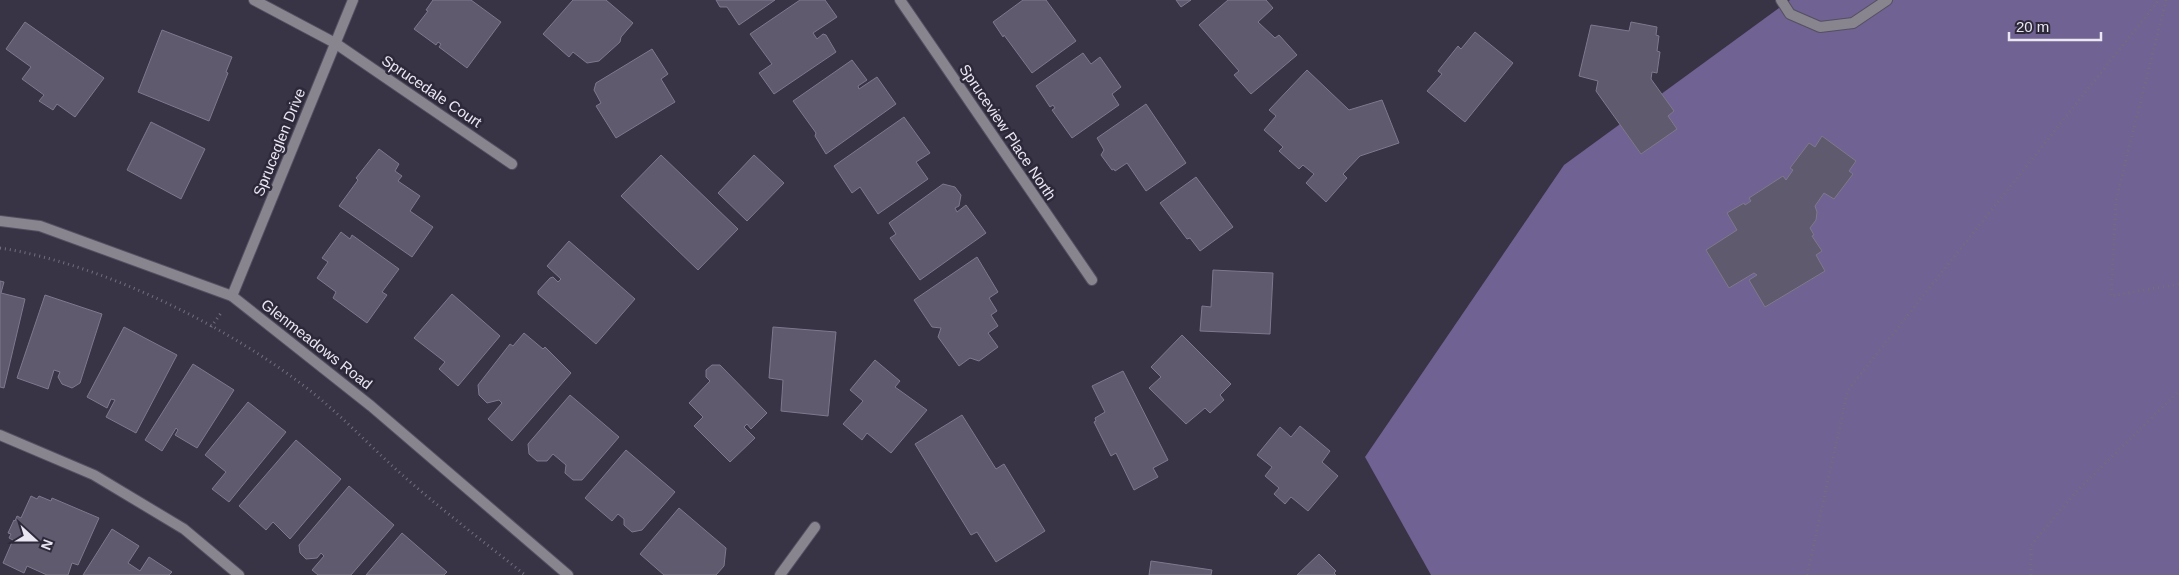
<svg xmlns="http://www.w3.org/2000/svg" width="2179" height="575" font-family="Arial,sans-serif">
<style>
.forest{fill:#706292}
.building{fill:#5f5a6e;stroke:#7e798e}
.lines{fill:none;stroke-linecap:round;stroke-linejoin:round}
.lane-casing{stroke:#545061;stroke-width:12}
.street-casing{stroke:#545061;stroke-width:12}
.path{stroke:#736e7e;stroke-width:3;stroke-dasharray:1 4;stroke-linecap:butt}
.lane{stroke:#88858f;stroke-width:10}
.street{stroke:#88858f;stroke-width:10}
.labels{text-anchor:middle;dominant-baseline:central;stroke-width:5;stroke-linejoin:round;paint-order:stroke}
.street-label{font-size:15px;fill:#eae7f3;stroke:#2e293a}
</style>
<rect width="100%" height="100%" fill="#383345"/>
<polygon class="forest" points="1790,0 2179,0 2179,575 1431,575 1365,457 1564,165"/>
<g class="building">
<polygon points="433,0 471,0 501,22 467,68 439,47 441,44 438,42 436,45 414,29 428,11 426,10"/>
<polygon points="573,0 606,0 633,23 621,37 620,42 599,61 587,63 573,52 569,57 543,34"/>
<polygon points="716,0 775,0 739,25 727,7 720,7"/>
<polygon points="800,0 825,0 837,17 813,33 817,39 823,34 826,35 836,52 774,94 759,73 772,64 750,34"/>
<polygon points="1023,0 1046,0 1076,41 1032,73 1004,35 1003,37 993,22"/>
<polygon points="1176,0 1191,0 1181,7"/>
<polygon points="1228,0 1266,0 1273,8 1258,22 1275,38 1279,35 1297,55 1251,94 1234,75 1239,71 1199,25"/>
<polygon points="25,22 104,78 75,117 57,104 53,110 39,101 44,95 22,79 31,67 6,49"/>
<polygon points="1631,22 1657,27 1656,35 1659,36 1657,51 1660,52 1657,73 1652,72 1651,79 1674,111 1668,116 1677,129 1641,154 1596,91 1598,81 1579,76 1591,25 1629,31"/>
<polygon points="162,30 232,57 226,72 228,73 209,121 138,92"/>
<polygon points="1475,32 1513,63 1465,122 1427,91 1442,74 1438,71 1458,46 1461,49"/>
<polygon points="652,49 668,74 661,79 675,102 616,138 596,106 601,103 594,90 596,83"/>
<polygon points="1083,53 1091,64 1100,57 1121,87 1112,94 1119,105 1072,138 1052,110 1055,108 1053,105 1050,107 1036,86"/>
<polygon points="852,60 867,80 858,86 859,89 877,77 896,104 826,154 815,136 816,133 793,101"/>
<polygon points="1307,70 1349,110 1382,100 1399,143 1360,156 1343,174 1347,178 1326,202 1306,183 1314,174 1303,165 1299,169 1279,151 1283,147 1264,130 1276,116 1269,110"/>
<polygon points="1146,104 1186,163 1146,191 1127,163 1115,171 1114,169 1112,170 1101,155 1104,150 1097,138"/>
<polygon points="904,117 930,153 916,162 928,179 878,214 860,187 852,193 834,166"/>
<polygon points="151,122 205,149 181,199 127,170"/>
<polygon points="1822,136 1856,161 1849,171 1853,174 1834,199 1824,193 1815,206 1817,212 1816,220 1810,228 1814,235 1812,236 1822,251 1816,255 1825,271 1765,307 1749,280 1757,275 1754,273 1729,288 1706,250 1737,230 1727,213 1744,203 1745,205 1751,201 1749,198 1783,176 1786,180 1793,170 1790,168 1809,143 1815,147"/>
<polygon points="379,149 399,164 395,171 402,176 398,181 420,196 410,211 433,227 412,257 339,206 358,180 356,178"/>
<polygon points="661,155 738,229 698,270 621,196"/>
<polygon points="754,155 784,183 747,221 718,193"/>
<polygon points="1196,177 1233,227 1200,251 1190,238 1187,239 1160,203"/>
<polygon points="943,184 955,187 961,195 959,206 955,208 957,212 966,205 986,233 920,280 890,238 896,234 889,223"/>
<polygon points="341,232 350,239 352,235 399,269 382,292 387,295 367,323 333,298 336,292 317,278 328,262 322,258"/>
<polygon points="569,241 635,299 596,344 538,294 538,291 550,278 553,277 558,282 561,279 547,266"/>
<polygon points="977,257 998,292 989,298 997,311 991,315 998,326 988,333 998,347 979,361 970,358 959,366 938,337 941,328 932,327 914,300"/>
<polygon points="1213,270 1273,273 1270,334 1200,331 1202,306 1211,307"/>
<polygon points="0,281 4,282 1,293 25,299 4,388 0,387"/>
<polygon points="452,294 500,336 458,386 439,369 445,362 414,338"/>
<polygon points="45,295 102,314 80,383 72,388 62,384 58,377 60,372 54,370 48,389 17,378"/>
<polygon points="124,327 177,355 136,433 106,417 115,400 111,399 107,408 87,397"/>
<polygon points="773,327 836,332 828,416 781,411 783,380 769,378"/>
<polygon points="524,333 543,349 545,347 571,373 512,441 488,419 502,403 499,400 487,403 479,395 478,385 510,344 513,346"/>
<polygon points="1182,335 1231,384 1220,395 1224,400 1210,413 1205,408 1186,424 1149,388 1161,377 1151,367"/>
<polygon points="875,360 900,381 895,387 927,410 891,453 867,433 862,440 843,424 863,401 850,390"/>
<polygon points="193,364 234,390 197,448 175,435 178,430 176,428 162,451 145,440"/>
<polygon points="712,365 720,365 767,413 751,429 747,424 744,427 755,438 730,462 694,426 703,417 689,403 710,381 706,377 706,370"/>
<polygon points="1123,371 1168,460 1153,468 1158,477 1134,490 1116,453 1111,456 1094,422 1096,421 1095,418 1105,412 1092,386"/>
<polygon points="570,395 619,437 582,480 573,480 565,473 566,465 553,454 547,461 537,461 529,454 528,444"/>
<polygon points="248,402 286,432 229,502 212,489 226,472 205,455"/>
<polygon points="962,415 996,469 1004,464 1045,531 996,562 977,532 971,535 915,444"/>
<polygon points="1300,426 1330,451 1322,462 1338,476 1308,511 1291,497 1285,504 1274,494 1279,488 1265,476 1272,467 1257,455 1280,427 1291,437"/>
<polygon points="296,440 341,479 290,539 273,522 266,530 239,506"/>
<polygon points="626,450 675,492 642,530 632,532 624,525 624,519 618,514 612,521 585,498"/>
<polygon points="349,486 394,525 351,575 318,575 312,570 324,556 321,553 317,558 306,559 300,553 299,545"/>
<polygon points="31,496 37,499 39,496 51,501 52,498 99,518 78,565 72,563 68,575 47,575 27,566 24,573 3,563 13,540 9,538 11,534 8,533 14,520 15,521 17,516 21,518"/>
<polygon points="679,508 726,548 724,566 716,575 664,575 640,554"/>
<polygon points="112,529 139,546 128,563 140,571 149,557 172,572 169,575 83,575"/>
<polygon points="402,533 447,572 444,575 366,575"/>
<polygon points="1319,554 1336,571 1334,573 1336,575 1297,575"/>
<polygon points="1151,561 1212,570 1211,575 1149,575"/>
</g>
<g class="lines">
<g class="lane-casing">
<g id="lane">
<polyline points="1781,0 1790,14 1820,27 1853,23 1887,0"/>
<polyline points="0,435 94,475 184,529 239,575"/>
</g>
</g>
<g class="street-casing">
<g id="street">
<polyline points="254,0 335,43 512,164"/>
<polyline points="900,0 1092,280"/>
<polyline points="0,221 40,226 232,296 371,406 568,575"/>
<polyline points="232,296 353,0"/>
<polyline points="780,575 815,527"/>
</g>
</g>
<g class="path">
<polyline points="2166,0 2116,200 2111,296 2179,284"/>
<path d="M0 248C103 264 232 328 313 393 344 418 370 446 399 472 439 508 483 541 525 575"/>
<polyline points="211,327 221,313"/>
<polyline points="1807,575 1848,390 2159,0"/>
<polyline points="2031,575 2031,545 2075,493 2179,391"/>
</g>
<use href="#lane" class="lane"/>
<use href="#street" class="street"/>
</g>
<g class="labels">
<g class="street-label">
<text transform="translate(432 91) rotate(34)">Sprucedale Court</text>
<text transform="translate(1008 132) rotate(56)">Spruceview Place North</text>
<text transform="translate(279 142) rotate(-68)">Spruceglen Drive</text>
<text transform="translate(317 344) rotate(38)">Glenmeadows Road</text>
</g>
</g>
<g transform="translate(35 540) rotate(111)" stroke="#2e293a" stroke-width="4" paint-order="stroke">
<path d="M0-4L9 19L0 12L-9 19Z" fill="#eae7f3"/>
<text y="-8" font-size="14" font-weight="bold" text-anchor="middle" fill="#eae7f3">N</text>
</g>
<path d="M2009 32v8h92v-8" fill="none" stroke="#eae7f3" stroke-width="2.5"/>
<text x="2016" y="32" font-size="15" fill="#eae7f3" stroke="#2e293a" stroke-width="4" paint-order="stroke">20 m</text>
</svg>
